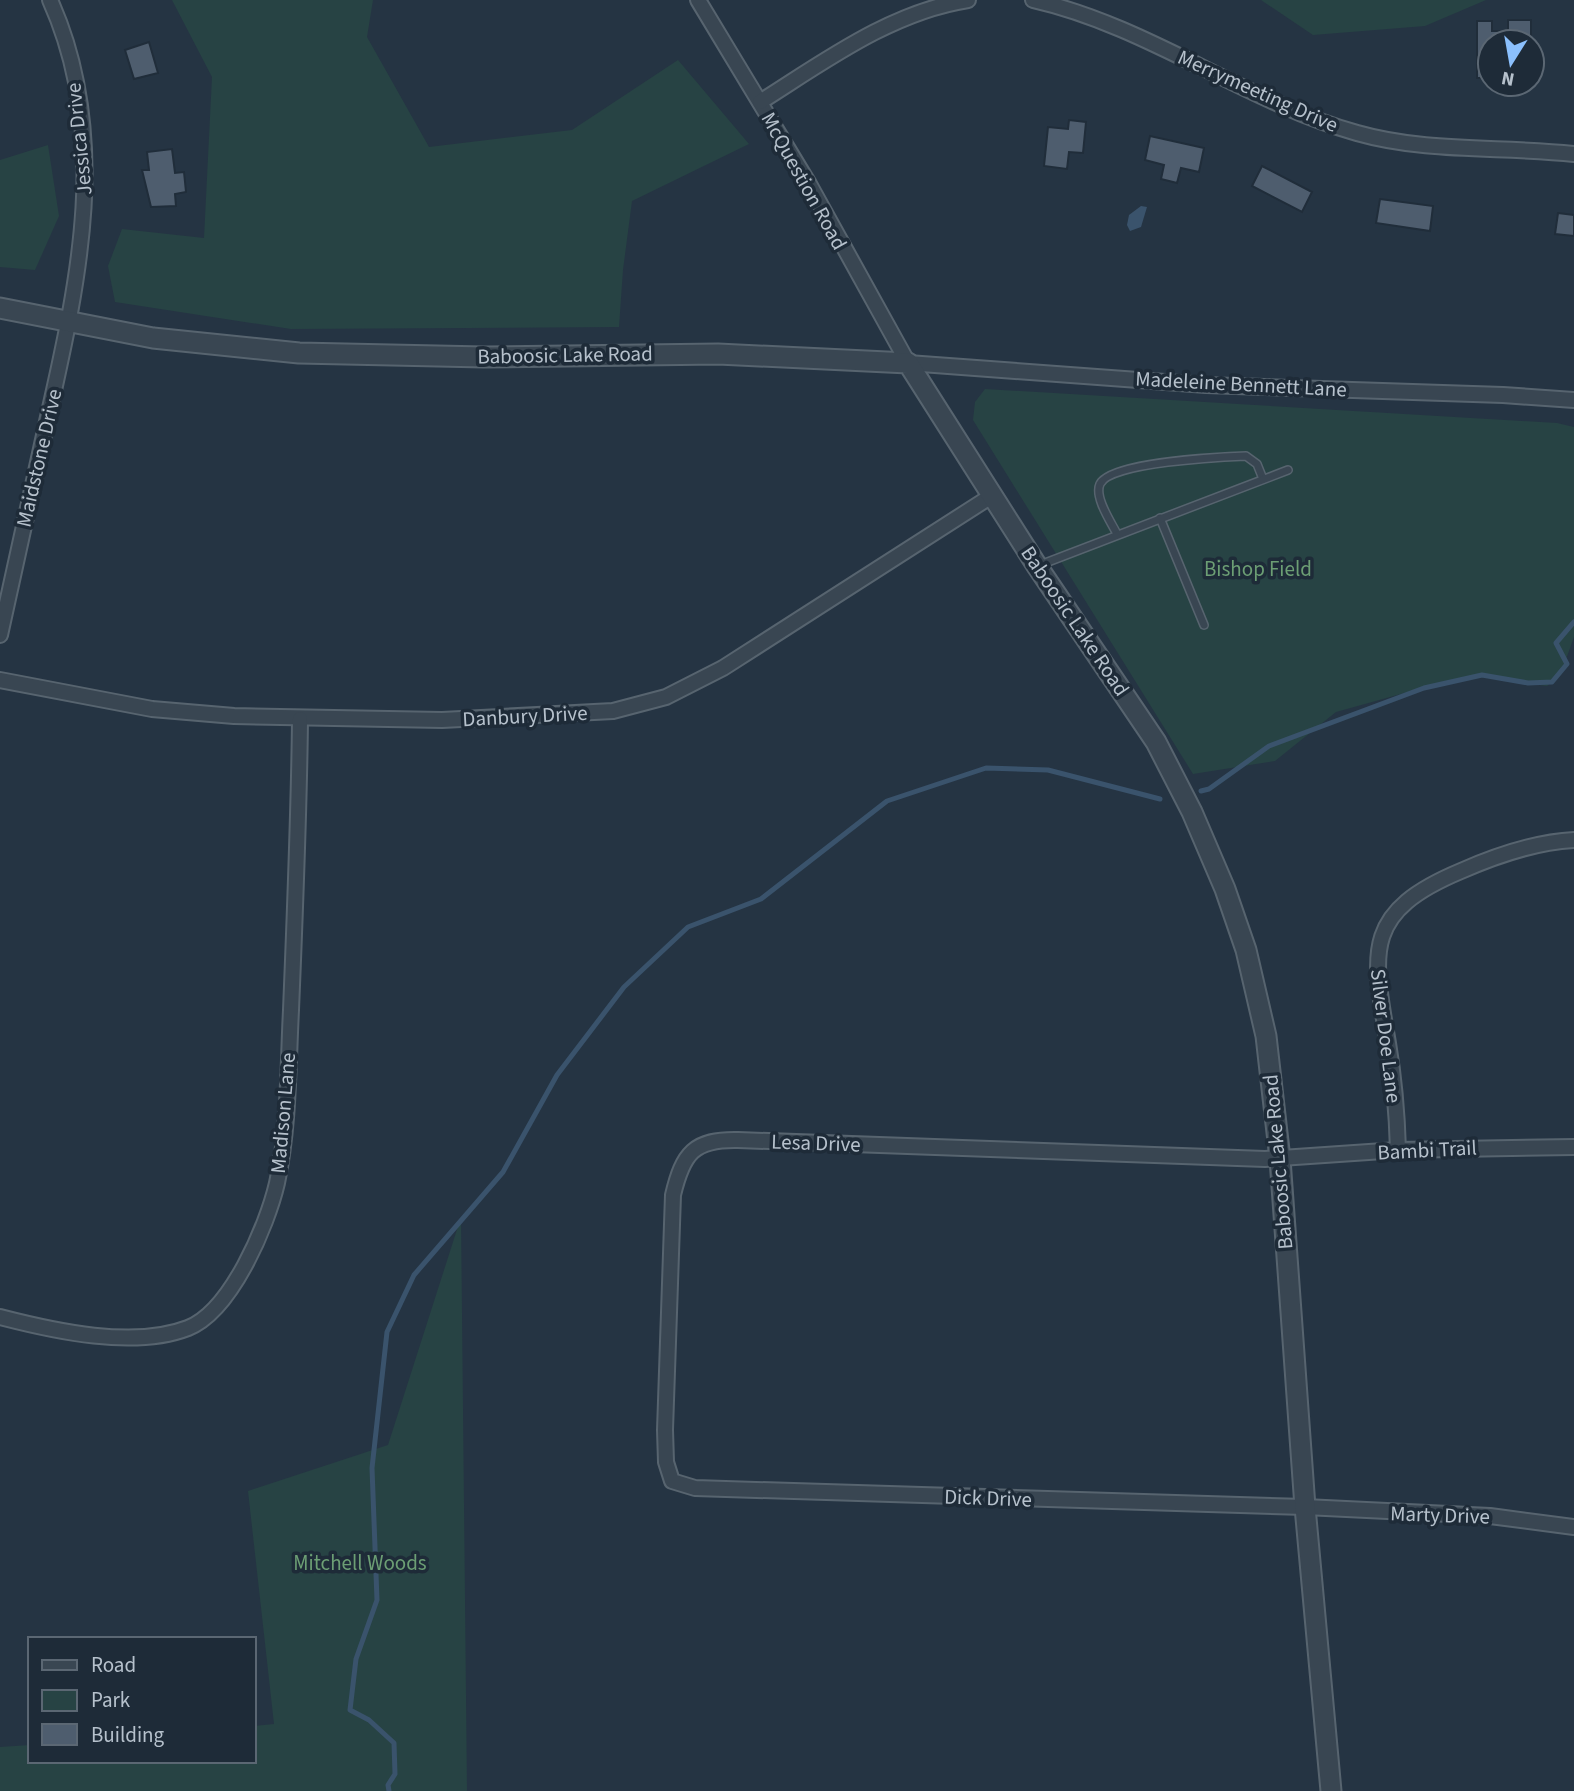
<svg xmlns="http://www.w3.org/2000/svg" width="1574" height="1791" font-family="'Source Sans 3',sans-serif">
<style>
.green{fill:#274344}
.water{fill:#3a536c}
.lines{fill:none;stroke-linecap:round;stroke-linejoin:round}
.stream{stroke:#3a536c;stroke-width:5}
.building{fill:#4e5d6e;stroke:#202d3a;stroke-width:2}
.service-casing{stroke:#57646f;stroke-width:10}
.minor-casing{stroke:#57646f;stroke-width:18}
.tertiary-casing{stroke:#57646f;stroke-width:23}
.service{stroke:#394652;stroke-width:7}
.minor{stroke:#394652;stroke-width:14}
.tertiary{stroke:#394652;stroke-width:19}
.labels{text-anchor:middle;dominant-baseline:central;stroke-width:7;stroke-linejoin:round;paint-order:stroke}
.street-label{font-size:21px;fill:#b6c1cc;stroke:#1e2b38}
.park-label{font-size:21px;fill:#6c9e74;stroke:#1e2b38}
</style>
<rect width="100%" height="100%" fill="#253443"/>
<g class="green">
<polygon points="172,0 373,0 367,37 429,147 572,130 678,60 749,144 632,201 623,270 619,327 291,329 115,302 108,266 122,229 204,238 212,77"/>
<polygon points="1261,0 1486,0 1425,26 1313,35"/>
<polygon points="48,145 59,216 35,270 0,267 0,160"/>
<polygon points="985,389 1557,423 1574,427 1574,637 1561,673 1547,686 1473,676 1426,687 1336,712 1275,761 1193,774 973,420 975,402"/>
<polygon points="461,1217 467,1791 0,1791 0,1747 30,1745 30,1761 254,1761 254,1726 274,1724 248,1491 388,1445"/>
</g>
<polygon class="water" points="1141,206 1147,207 1141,227 1130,231 1127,225 1129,215"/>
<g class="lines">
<g class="stream">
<polyline points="1201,791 1209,789 1269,746 1424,688 1482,675 1528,683 1552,682 1567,664 1556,643 1574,622"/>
<polyline points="389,1791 388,1785 395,1774 394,1743 369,1720 350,1710 356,1659 377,1600 372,1468 387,1332 414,1275 503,1172 557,1075 624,987 688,927 761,899 887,801 986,768 1048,770 1160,799"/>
</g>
</g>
<g class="building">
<polygon points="1508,20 1531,20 1531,42 1490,42 1490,78 1477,78 1477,21 1492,21 1492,31 1508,31"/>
<polygon points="149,42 158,73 134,79 125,50"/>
<polygon points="1069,120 1086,122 1083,153 1069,152 1067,169 1044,166 1048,127 1068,129"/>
<polygon points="1150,136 1204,148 1199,172 1181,168 1177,183 1161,179 1164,165 1145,160"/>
<polygon points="172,149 175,173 184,172 186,192 175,194 176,206 151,207 142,170 149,170 147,152"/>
<polygon points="1262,166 1312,192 1302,212 1252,186"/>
<polygon points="1380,199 1433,206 1430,231 1376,223"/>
<polygon points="1558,213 1574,215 1574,236 1555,234"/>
</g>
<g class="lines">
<g class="service-casing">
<g id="service">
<polyline points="1160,518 1204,625"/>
<path d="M1117 534C1111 522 1094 497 1100 484 1110 462 1222 457 1246 456L1257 464 1263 479"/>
<polyline points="1040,565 1288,470"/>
</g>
</g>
<g class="minor-casing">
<g id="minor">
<polyline points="698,0 809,184 908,363 1206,385 1503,395 1574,400"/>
<path d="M1033 0C1148 26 1244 101 1357 133 1427 153 1502 146 1574 154"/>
<path d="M760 102C825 61 891 12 968 0"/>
<path d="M0 635C16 563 32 490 48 417 79 280 111 135 50 0"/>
<polyline points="0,680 152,709 234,716 442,720 613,711 666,697 723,668 993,495"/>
<path d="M1574 1147 1398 1150 1265 1159 738 1140C694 1139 683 1153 673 1195L665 1430 666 1462 672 1481 695 1488 1305 1507 1490 1516 1574 1527"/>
<path d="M1398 1150C1397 1114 1394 1078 1388 1043 1372 951 1363 912 1461 871 1495 856 1536 842 1574 840"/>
<path d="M0 1317C54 1331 134 1349 188 1328 231 1311 267 1226 277 1183 289 1127 288 1067 291 1010 295 913 299 816 300 719"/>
</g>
</g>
<g class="tertiary-casing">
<polyline id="tertiary" points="0,308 153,338 299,353 484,357 718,354 908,363 1037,566 1156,742 1192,812 1225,889 1246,950 1266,1036 1280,1159 1305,1507 1331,1791"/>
</g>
<use href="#service" class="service"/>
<use href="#minor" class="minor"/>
<use href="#tertiary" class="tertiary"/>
</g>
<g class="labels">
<g class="street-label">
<text transform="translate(1258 91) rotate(24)">Merrymeeting Drive</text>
<text transform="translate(79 139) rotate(-96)">Jessica Drive</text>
<text transform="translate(804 181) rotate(61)">McQuestion Road</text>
<text transform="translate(565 355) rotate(-1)">Baboosic Lake Road</text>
<text transform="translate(1241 384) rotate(3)">Madeleine Bennett Lane</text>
<text transform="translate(39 458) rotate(-77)">Maidstone Drive</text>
<text transform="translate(1075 621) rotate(56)">Baboosic Lake Road</text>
<text transform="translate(525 716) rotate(-3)">Danbury Drive</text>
<text transform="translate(1386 1036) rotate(83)">Silver Doe Lane</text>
<text transform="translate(283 1113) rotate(-85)">Madison Lane</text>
<text transform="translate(816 1143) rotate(2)">Lesa Drive</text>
<text transform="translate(1427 1150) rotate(-3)">Bambi Trail</text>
<text transform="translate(1278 1162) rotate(-95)">Baboosic Lake Road</text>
<text transform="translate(988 1498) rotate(2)">Dick Drive</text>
<text transform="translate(1440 1515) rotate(2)">Marty Drive</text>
</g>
<g class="park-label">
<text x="1258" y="569">Bishop Field</text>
<text x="360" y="1563">Mitchell Woods</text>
</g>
</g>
<rect x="28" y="1637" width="228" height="126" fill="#1e2b38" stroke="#5b6773" stroke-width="2"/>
<rect x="42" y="1660" width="35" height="10" fill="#394652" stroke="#5b6773" stroke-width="2"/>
<text x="91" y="1672" font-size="21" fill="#b6c1cc">Road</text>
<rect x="42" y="1690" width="35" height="21" fill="#274344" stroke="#5b6773" stroke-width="2"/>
<text x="91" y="1707" font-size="21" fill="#b6c1cc">Park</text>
<rect x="42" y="1724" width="35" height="21" fill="#4e5d6e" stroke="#5b6773" stroke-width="2"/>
<text x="91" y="1742" font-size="21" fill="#b6c1cc">Building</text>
<g transform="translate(1511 63) rotate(191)"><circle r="33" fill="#1e2b38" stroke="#5b6773" stroke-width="2"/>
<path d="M0-5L12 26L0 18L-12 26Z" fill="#8bc0fd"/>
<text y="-10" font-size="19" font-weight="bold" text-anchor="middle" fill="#b6c1cc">N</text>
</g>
</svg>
